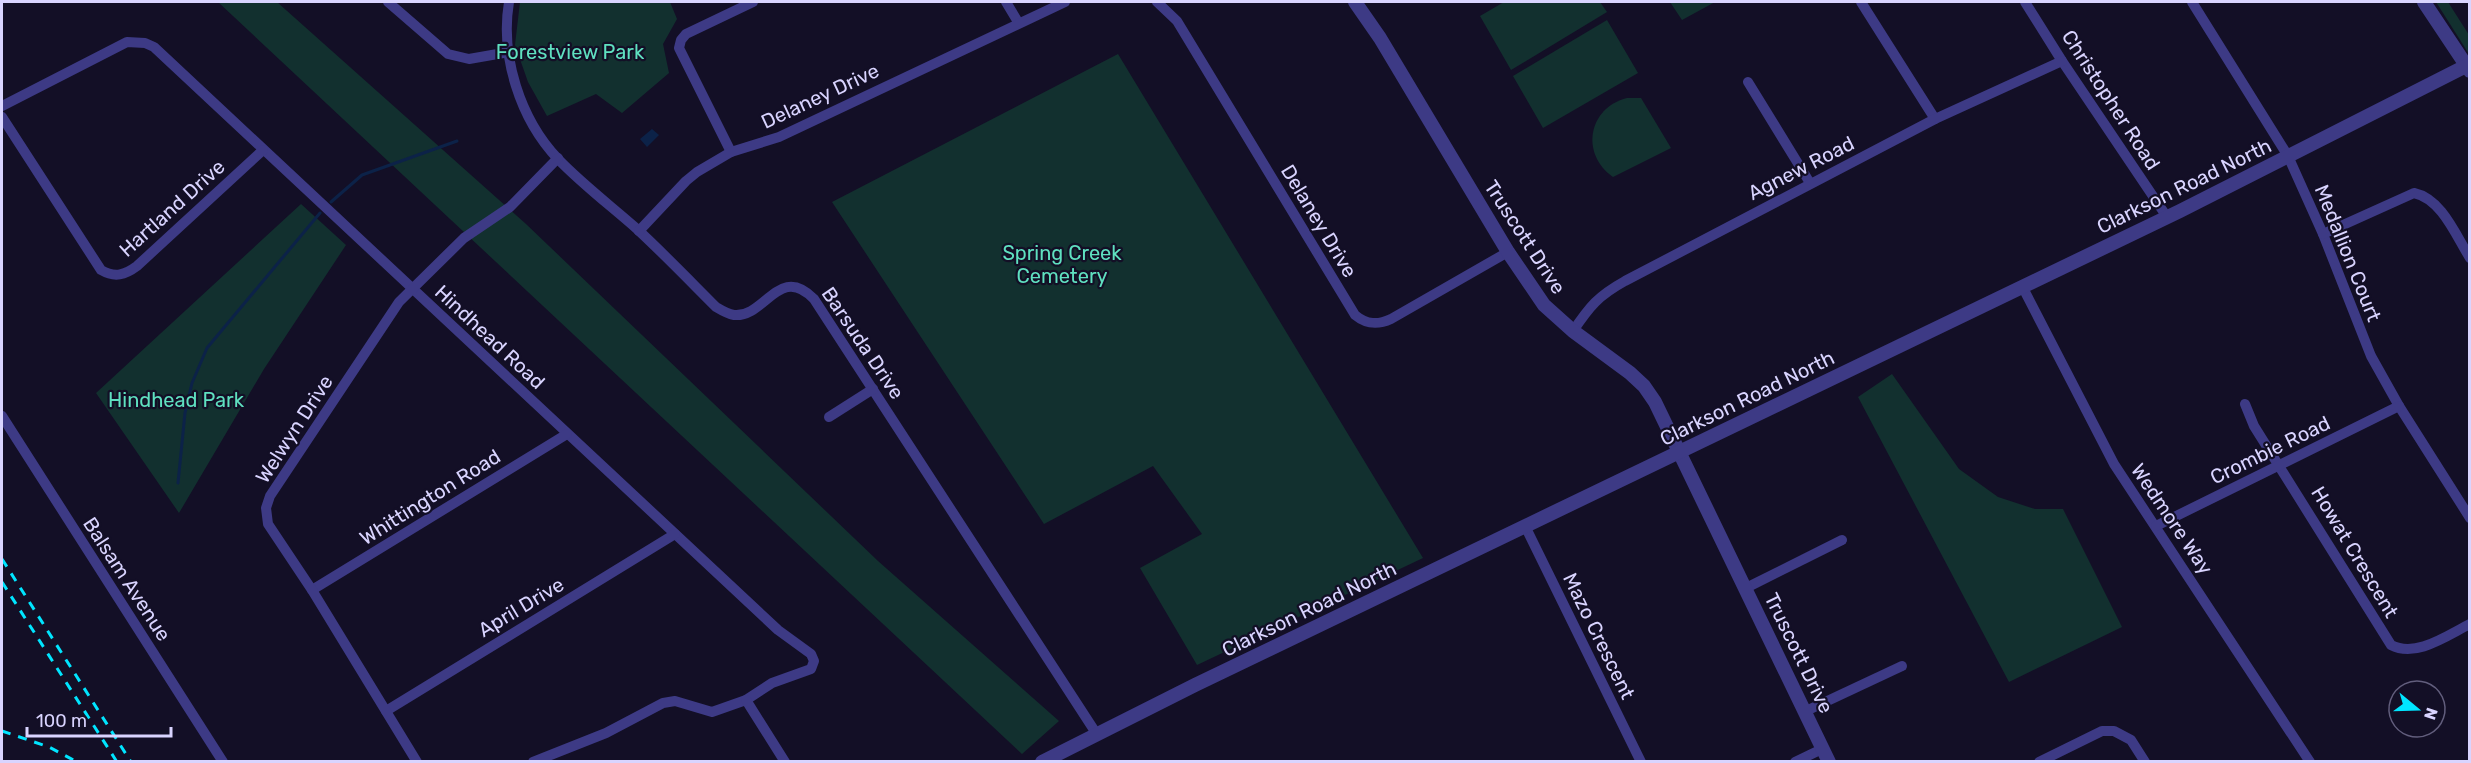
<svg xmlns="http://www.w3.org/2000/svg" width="2471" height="763" font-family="Rubik,sans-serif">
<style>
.green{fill:#12302f}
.water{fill:#0c2248}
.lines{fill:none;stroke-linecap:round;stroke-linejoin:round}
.stream{stroke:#0c2248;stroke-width:3}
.minor{stroke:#3d3a85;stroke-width:10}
.tertiary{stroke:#3d3a85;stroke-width:14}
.rail{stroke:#00e5ff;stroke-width:3;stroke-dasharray:9 8;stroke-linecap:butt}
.labels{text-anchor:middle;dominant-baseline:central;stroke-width:4.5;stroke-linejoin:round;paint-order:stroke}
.park-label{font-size:20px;fill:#5fe0c0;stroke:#130f26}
.street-label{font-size:20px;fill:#d9d4ff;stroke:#130f26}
</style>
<rect width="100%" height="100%" fill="#130f26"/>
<g class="green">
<polygon points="218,2 277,2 526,224 878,561 1059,721 1022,754"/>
<polygon points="520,2 670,2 677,19 663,44 669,73 622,113 596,94 547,116 528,82 515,45"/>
<polygon points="1504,2 1600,2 1607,12 1511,70 1480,16"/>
<polygon points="1670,2 1715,2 1682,20"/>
<polygon points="2436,2 2448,2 2469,35 2469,54"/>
<polygon points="1607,20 1638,73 1543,128 1513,76"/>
<polygon points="1118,54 1423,558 1197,665 1140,568 1202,534 1153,466 1044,524 832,202"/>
<path d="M1627 98H1641L1671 148 1613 177C1580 154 1588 108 1627 98Z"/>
<polygon points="301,204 346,245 264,369 179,513 96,393"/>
<polygon points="1892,374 1959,469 1998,497 2035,509 2063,509 2122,627 2009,682 1858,397"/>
</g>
<polygon class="water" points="652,129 659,135 647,147 640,139"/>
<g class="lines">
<g class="stream">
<polyline points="331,202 362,175 457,141"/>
<polyline points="178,483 185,413 192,383 207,348 320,213"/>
</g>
<g class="minor">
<polyline points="388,2 448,54 469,59 509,52"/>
<path d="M509 2C500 56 520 119 558 159 582 184 611 206 637 229 664 254 690 281 716 307 721 310 728 314 734 315 765 318 779 263 814 299L1096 733"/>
<polyline points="1006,2 1018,22"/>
<path d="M1157 2 1177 21 1355 315C1367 325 1378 325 1391 319L1508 252"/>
<polyline points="1861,2 1935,119"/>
<polyline points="2025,2 2062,61 2167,217"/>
<polyline points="2192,2 2288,156 2323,234 2371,356 2399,406 2470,518"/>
<polyline points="1748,82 1810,183"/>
<polyline points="2,106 127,42 145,43 154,47 778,630 811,654 814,661 811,669 772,683 746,700 712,712 675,701 663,703 606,733 533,762"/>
<path d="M2 117 101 270C115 278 125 275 137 266L263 150"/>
<polyline points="731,152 679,48 681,40 686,34 753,2"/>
<polyline points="639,231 686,181 697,172 731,152 779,137 1065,2"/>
<path d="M2323 234 2414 193C2442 199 2456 236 2470 258"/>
<polyline points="2022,286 2114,464 2310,762"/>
<path d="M1573 331C1590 306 1598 296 1625 281L1935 119 2062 61"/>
<path d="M2245 404 2254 426 2391 645C2416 658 2446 636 2470 624"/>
<polyline points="2,416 223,762"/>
<polyline points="829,417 873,389"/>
<polyline points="1525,526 1641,762"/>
<polyline points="2156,526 2399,406"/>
<polyline points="1746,588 1842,540"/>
<polyline points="312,590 567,434"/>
<polyline points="746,700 785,762"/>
<polyline points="386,711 675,534"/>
<polyline points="1806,711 1902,666"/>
<polyline points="417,762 312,590 268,524 266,508 270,496 399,302 464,238 510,207 558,158"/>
<polyline points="1795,762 1822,749"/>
<polyline points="2039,762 2102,731 2114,731 2131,740 2145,762"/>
</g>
<g class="tertiary">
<polyline points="1355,2 1380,38 1508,252 1544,305 1573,331 1630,373 1644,386 1655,402 1829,762"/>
<polyline points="2424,2 2470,71"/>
<polyline points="1042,762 1195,685 2180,211 2466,66"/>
</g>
<g class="rail">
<polyline points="2,559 131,762"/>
<polyline points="2,582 117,762"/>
<polyline points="2,731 49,747 77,762"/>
</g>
</g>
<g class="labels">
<g class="park-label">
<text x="570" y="52">Forestview Park</text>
<text x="1062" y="253">Spring Creek<tspan x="1062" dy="23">Cemetery</tspan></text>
<text x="176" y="400">Hindhead Park</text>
</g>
<g class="street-label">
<text transform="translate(820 96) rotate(-25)">Delaney Drive</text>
<text transform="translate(2111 100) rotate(57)">Christopher Road</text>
<text transform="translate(1801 168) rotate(-27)">Agnew Road</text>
<text transform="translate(2184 186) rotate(-26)">Clarkson Road North</text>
<text transform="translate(172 208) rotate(-42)">Hartland Drive</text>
<text transform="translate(1319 221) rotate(59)">Delaney Drive</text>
<text transform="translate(1525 237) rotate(57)">Truscott Drive</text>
<text transform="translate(2348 253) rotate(68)">Medallion Court</text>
<text transform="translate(490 337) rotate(43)">Hindhead Road</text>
<text transform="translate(863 343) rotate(56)">Barsuda Drive</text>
<text transform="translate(1747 398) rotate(-26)">Clarkson Road North</text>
<text transform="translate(294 429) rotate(-57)">Welwyn Drive</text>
<text transform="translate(2270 450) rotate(-26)">Crombie Road</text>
<text transform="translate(430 497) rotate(-32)">Whittington Road</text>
<text transform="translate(2172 519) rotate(56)">Wedmore Way</text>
<text transform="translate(2355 552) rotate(59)">Howat Crescent</text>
<text transform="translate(127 579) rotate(57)">Balsam Avenue</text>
<text transform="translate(521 607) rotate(-31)">April Drive</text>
<text transform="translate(1309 609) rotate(-26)">Clarkson Road North</text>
<text transform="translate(1599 636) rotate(64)">Mazo Crescent</text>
<text transform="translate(1799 653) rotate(64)">Truscott Drive</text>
</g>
</g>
<rect width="2471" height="763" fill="none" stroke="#d9d4ff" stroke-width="6"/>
<g transform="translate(2417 709) rotate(109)"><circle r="28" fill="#130f26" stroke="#625e7d" stroke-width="1.5"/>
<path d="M0-4.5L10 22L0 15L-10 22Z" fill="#00e5ff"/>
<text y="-9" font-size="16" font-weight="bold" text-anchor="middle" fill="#d9d4ff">N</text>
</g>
<path d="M27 727v9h144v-9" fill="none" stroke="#d9d4ff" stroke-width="3"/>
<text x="36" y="727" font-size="18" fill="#d9d4ff" stroke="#130f26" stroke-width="4.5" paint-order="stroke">100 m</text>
</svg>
